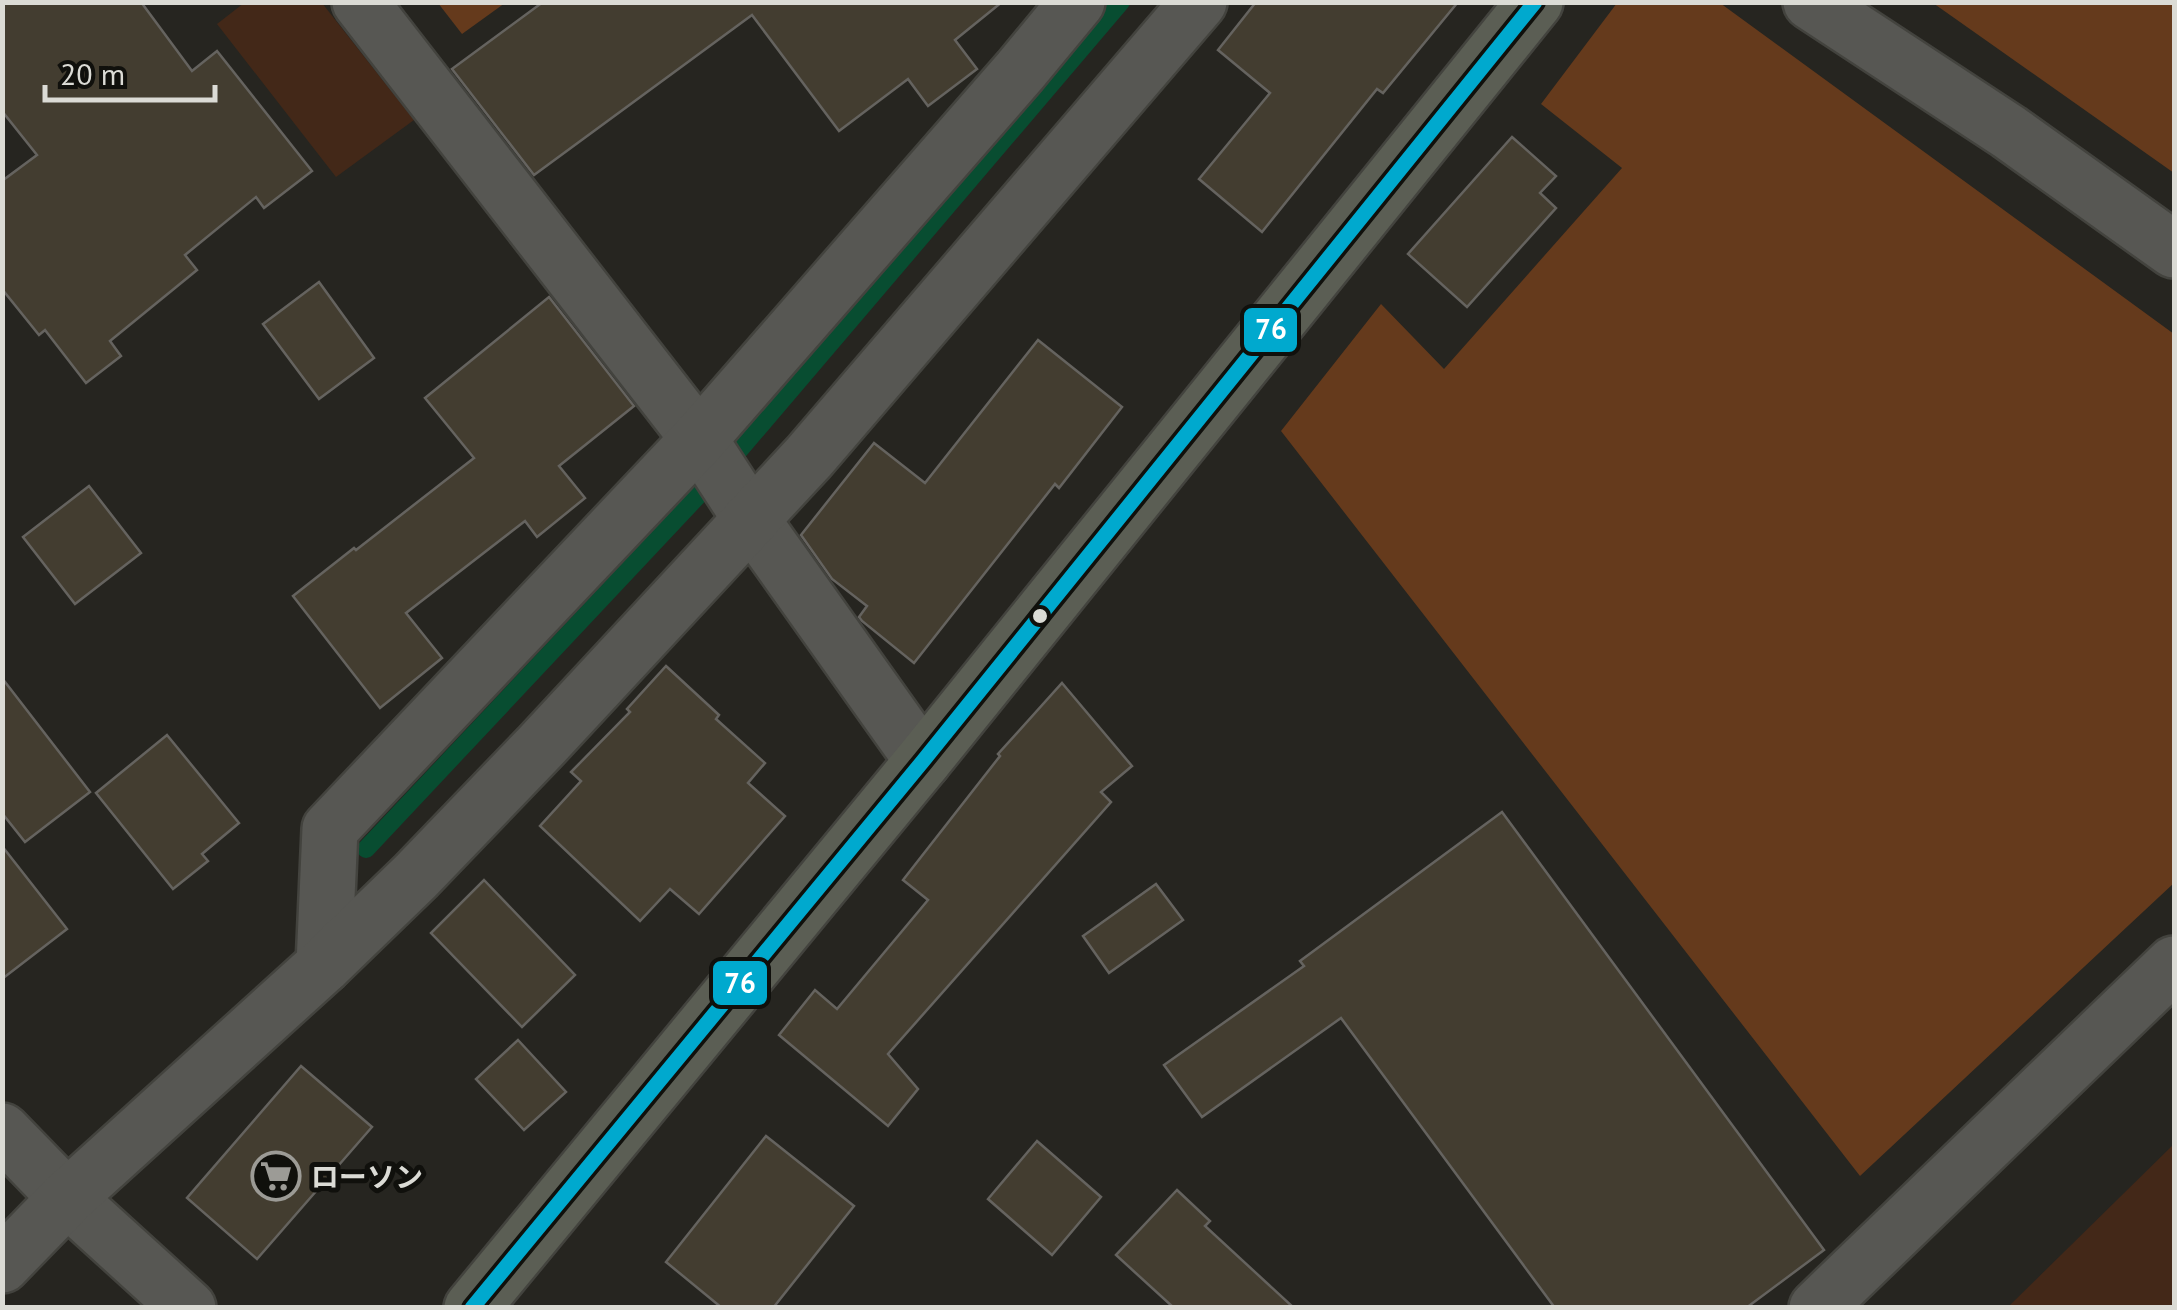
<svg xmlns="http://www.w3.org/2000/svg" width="2177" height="1310" font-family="'PT Sans','Noto Sans JP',sans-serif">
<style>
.green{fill:#432818}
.forest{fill:#653a1c}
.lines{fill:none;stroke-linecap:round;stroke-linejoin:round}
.stream{stroke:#084d31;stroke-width:18}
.building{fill:#433d30;stroke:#65635f;stroke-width:2.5}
.minor-casing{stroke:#43433e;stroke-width:60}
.highway-casing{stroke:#43433e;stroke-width:60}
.minor{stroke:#575753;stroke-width:55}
.highway{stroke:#5b5e54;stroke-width:55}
.bus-1-casing{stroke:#10100c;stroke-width:22}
.bus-1{stroke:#00a9ce;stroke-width:15}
.bus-dot{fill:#dbdbd5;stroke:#10100c;stroke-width:4}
.labels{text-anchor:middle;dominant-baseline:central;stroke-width:10;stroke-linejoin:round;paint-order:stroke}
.poi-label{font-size:28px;font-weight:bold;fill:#dbdbd5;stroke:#10100c;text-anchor:start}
.line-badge{stroke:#10100c;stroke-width:4}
.badge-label{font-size:28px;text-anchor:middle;font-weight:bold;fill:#fff}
</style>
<rect width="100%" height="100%" fill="#262520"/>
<g class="green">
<polygon points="244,3 322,3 414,120 336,177 217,24"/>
<polygon points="2174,1144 2174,1307 2008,1307"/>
</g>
<g class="forest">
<polygon points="438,3 505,3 462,34"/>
<polygon points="1617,3 1720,3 2174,334 2174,883 1860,1176 1281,431 1381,304 1444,369 1622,168 1541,104"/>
<polygon points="1933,3 2174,3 2174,173"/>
</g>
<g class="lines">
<polyline class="stream" points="366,849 725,467 1121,2"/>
</g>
<g class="building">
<polygon points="2,2 141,2 192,71 217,51 312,171 264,208 256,197 185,255 197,270 110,341 121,356 86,383 45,330 39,335 2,289 2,181 37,155 2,111"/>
<polygon points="543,2 1002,2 955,40 977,69 928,106 908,79 839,131 752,15 534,175 452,69"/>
<polygon points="1256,2 1458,2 1383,93 1377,89 1262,232 1199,179 1270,93 1218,50"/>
<polygon points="1512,137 1556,176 1540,193 1556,208 1467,307 1408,254"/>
<polygon points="319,282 374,358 319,399 263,324"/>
<polygon points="549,297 634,406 559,466 585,498 537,537 525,521 406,613 442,658 380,708 293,596 354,548 356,550 474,458 425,398"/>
<polygon points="1038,340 1122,407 1059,488 1055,484 914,663 862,621 859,617 867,606 832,579 801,535 874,443 925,483"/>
<polygon points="89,486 141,553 75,604 23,537"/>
<polygon points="666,666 719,715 716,719 765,763 748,783 785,816 699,914 670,889 640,921 540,826 581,781 571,772 630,712 627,709"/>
<polygon points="2,678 90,792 25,842 2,813"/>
<polygon points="1062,683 1132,766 1101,792 1111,802 888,1054 918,1089 888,1126 779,1035 815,990 837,1009 928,900 903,880 1000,756 998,754"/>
<polygon points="167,735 239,823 202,854 208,861 173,889 96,793"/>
<polygon points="1502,812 1824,1250 1746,1308 1555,1308 1341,1018 1202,1117 1164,1065 1304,966 1300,961"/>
<polygon points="2,846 67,929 2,979"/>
<polygon points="484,880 575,975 522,1027 431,933"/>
<polygon points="1156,884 1183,920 1109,973 1083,936"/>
<polygon points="518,1040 566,1092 524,1130 476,1079"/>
<polygon points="301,1066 372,1127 257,1259 187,1198"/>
<polygon points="766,1136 854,1206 773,1308 722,1308 666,1262"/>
<polygon points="1037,1141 1101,1197 1052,1255 988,1199"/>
<polygon points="1177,1190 1210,1221 1205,1226 1294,1308 1174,1308 1116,1255"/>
</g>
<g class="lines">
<g class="minor-casing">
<g id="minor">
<polyline points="360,2 699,439 751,519 923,761"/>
<polyline points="1811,2 2009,132 2174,250"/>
<polyline points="324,965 330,829 699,439 1020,71 1077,2"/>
<polyline points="2,1131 67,1198 188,1308"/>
<polyline points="2,1265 67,1198 324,965 416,876 540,747 809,457 1199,2"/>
<polyline points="1817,1308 2174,964"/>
</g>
</g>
<g class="highway-casing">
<polyline id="highway" points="472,1308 923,761 1535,2"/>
</g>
<use href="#minor" class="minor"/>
<use href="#highway" class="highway"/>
<g class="bus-1-casing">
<polyline id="bus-1" points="472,1308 923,761 1535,2"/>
</g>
<use href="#bus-1" class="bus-1"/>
</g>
<defs>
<g id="supermarket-ring" transform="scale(2.5)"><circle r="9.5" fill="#10100c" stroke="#9c9b96" stroke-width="1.5"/><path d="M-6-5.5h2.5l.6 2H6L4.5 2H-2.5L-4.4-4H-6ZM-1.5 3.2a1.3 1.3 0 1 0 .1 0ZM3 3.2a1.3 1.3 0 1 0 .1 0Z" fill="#9c9b96"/></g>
</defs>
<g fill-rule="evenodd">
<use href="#supermarket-ring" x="276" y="1176"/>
</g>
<circle class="bus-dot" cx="1040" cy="616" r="9"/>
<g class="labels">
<g class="poi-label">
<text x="311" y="1176">ローソン</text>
</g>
</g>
<g class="line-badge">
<rect x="1242" y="306" width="57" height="48" rx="10" fill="#00a9ce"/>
<rect x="711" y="959" width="58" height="48" rx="10" fill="#00a9ce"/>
</g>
<g class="badge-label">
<text x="1271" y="339">76</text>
<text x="740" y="993">76</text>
</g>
<rect width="2177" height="1310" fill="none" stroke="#dbdbd5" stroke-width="10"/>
<path d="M45 85v15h170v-15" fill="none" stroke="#dbdbd5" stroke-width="5"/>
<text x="60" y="85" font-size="30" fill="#dbdbd5" stroke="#10100c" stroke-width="8" paint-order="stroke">20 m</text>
</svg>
